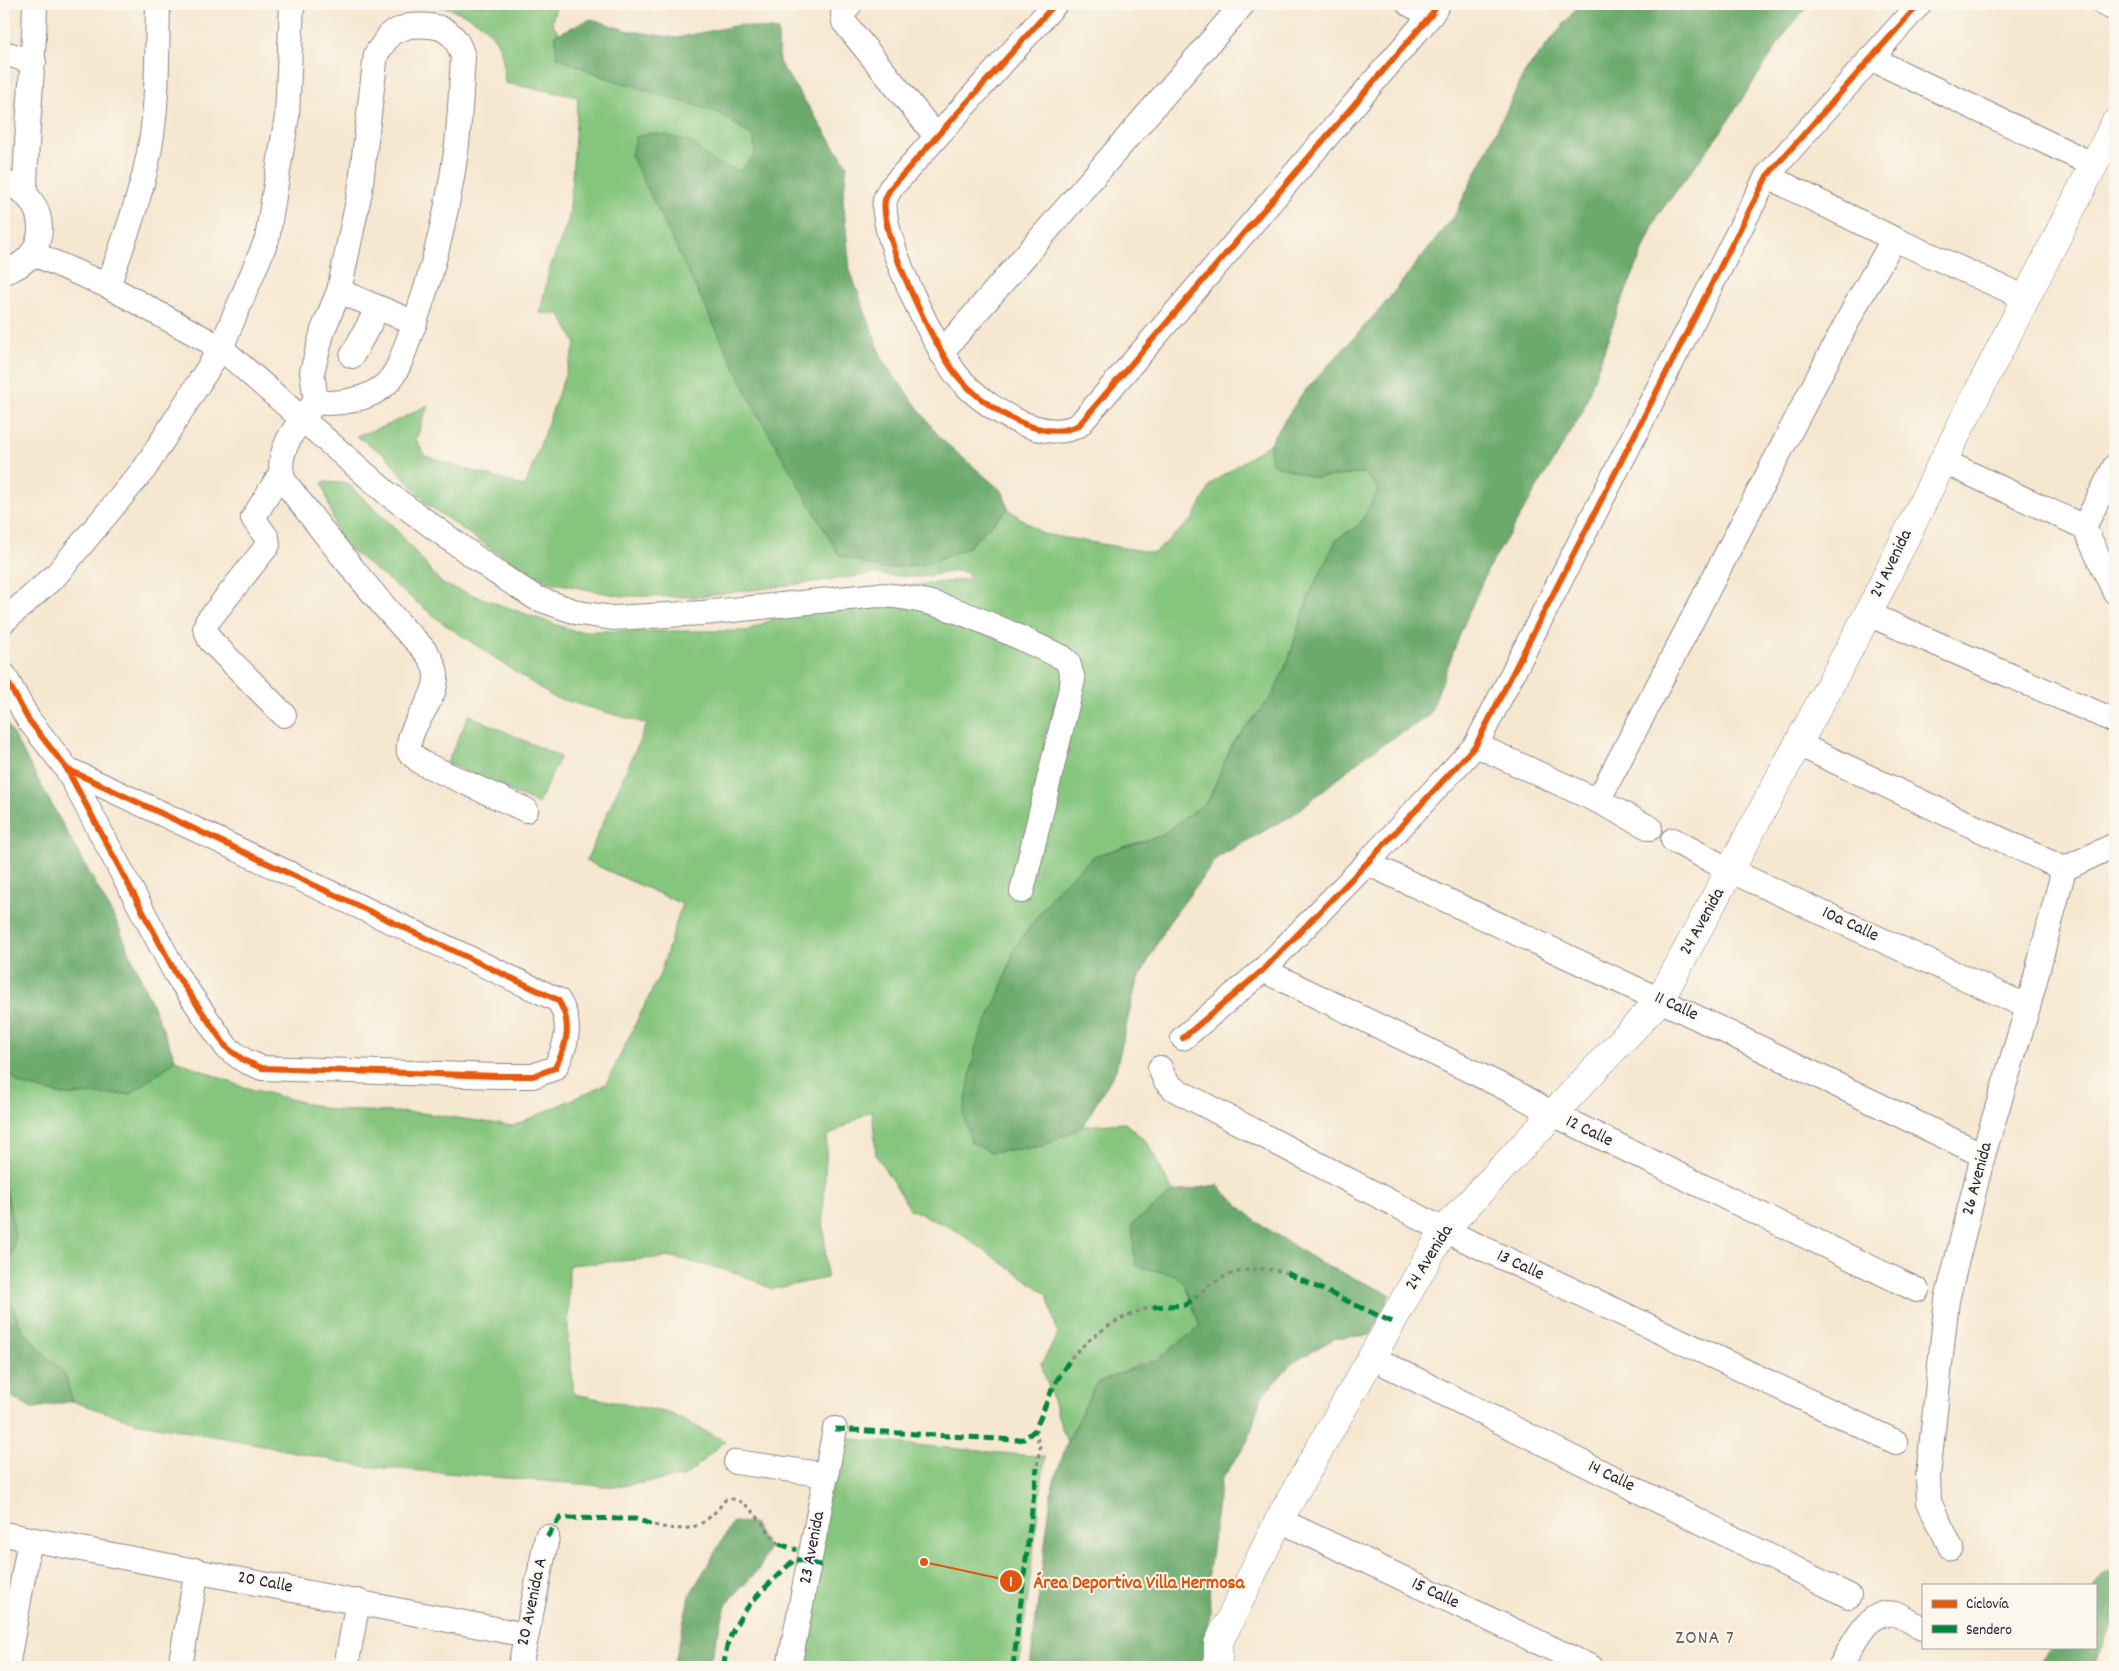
<svg xmlns="http://www.w3.org/2000/svg" width="2119" height="1671" font-family="Dekko,sans-serif">
<style>
.green{fill:#85c57d;stroke:#54745c}
.forest{fill:#6caa6c;stroke:#476654}
.lines{fill:none;stroke-linecap:round;stroke-linejoin:round}
.minor-casing{stroke:#8c8486;stroke-width:26}
.major-casing{stroke:#8c8486;stroke-width:29}
.path{stroke:#8c8486;stroke-width:3;stroke-dasharray:4 4;stroke-linecap:butt}
.minor{stroke:#fff;stroke-width:24}
.major{stroke:#fff;stroke-width:28}
.quiet{stroke:#00873e;stroke-width:5;stroke-dasharray:10 5;stroke-linecap:butt}
.cycleway-casing{stroke:#fbf7ec;stroke-width:9}
.cycleway{stroke:#e8590c;stroke-width:6}
.labels{text-anchor:middle;dominant-baseline:central;stroke-width:4;stroke-linejoin:round;paint-order:stroke}
.street-label{font-size:18px;fill:#22223b;stroke:#fbf7ec}
.quarter-label{font-size:20px;letter-spacing:1px;fill:#64575c;stroke:#fbf7ec}
.leader{fill:none;stroke:#de560e;stroke-width:2}
.callout-dot{fill:#de560e;stroke:#fbf7ec;stroke-width:2}
.mark-label{font-size:15px;text-anchor:middle;font-weight:bold;fill:#fff}
.callout-label{font-size:19px;text-anchor:middle;font-weight:bold;fill:#de560e;stroke:#fbf7ec;stroke-width:4;stroke-linejoin:round;paint-order:stroke}
</style>
<rect width="100%" height="100%" fill="#fbf7ec"/>
<filter id="ink" filterUnits="userSpaceOnUse"><feTurbulence type="fractalNoise" baseFrequency=".02" numOctaves="2"/><feDisplacementMap in="SourceGraphic" scale="10" xChannelSelector="R" yChannelSelector="G"/><feConvolveMatrix kernelMatrix="1 2 1 2 8 2 1 2 1" color-interpolation-filters="sRGB"/></filter>
<filter id="wash" filterUnits="userSpaceOnUse"><feTurbulence type="fractalNoise" baseFrequency=".0096" numOctaves="4" result="noise"/><feDisplacementMap in="SourceGraphic" scale="20" xChannelSelector="R" yChannelSelector="G"/><feGaussianBlur stdDeviation="1.12" result="paint"/><feColorMatrix in="noise" values="0 0 0 0 0 0 0 0 0 0 0 0 0 0 0 0 0 1.4 0 .05"/><feComposite in="paint" operator="in"/></filter>
<g filter="url(#wash)">
<rect width="100%" height="100%" fill="#f6e7d0"/>
<g class="green">
<path d="M432 4 556 6 552 23 565 41 762 130 882 569 929 563 967 548 1008 509 1043 534 1154 553 1193 519 1212 483 1269 444 1273 464 1315 478 1364 473 1380 489 1360 524 1336 541 1308 598 1289 658 1273 695 1233 743 1208 801 1160 836 1094 856 1015 947 1001 990 991 1152 1043 1146 1083 1126 1125 1123 1147 1142 1173 1192 1132 1224 1185 1285 1200 1326 1165 1354 1096 1383 1067 1443 1041 1364 1058 1334 1047 1294 955 1230 910 1209 876 1155 872 1110 827 1137 823 1216 827 1278 772 1289 737 1273 672 1257 569 1265 568 1338 574 1394 669 1413 725 1441 686 1476 616 1487 361 1466 257 1444 135 1422 72 1401 66 1376 21 1329 6 1288 15 1235 6 1190 4 1187V1066L19 1084 63 1095 131 1094 176 1060 240 1086 332 1110 422 1113 513 1126 606 1084 660 974 682 904 586 861 647 724 553 697 443 623 340 542 322 482 347 483 394 527 442 584 574 631H746L823 597 969 579 968 572 955 571 919 577 873 574 698 597 620 596 545 581 494 551 428 505 385 455 356 436 388 425 428 405 416 440 425 456 525 487 576 344 560 314 540 313 549 271 569 218 578 97 505 83C504 73 504 61 501 52 492 21 459 11 432 4Z"/>
<polygon points="469,715 560,757 538,804 447,763"/>
<polygon points="839,1438 1045,1457 1019,1667 795,1667"/>
</g>
<g class="forest">
<polygon points="1580,4 1811,4 1788,29 1720,133 1658,215 1618,310 1582,413 1487,571 1462,629 1429,716 1366,755 1293,815 1218,857 1167,925 1136,984 1116,1070 1083,1126 1043,1146 991,1152 971,1142 963,1114 976,1045 1001,990 1015,947 1058,888 1094,856 1160,836 1208,801 1233,743 1273,695 1289,658 1308,598 1336,540 1360,524 1379,489 1364,473 1315,478 1273,464 1269,444 1302,394 1382,307 1456,213 1525,72"/>
<polygon points="591,19 626,30 676,38 739,25 778,31 779,62 847,165 843,198 850,270 883,361 941,439 1003,492 1008,509 967,548 929,563 882,569 839,555 756,411 631,155 636,137 650,133 666,135 690,142 716,163 740,171 755,155 754,137 719,113 604,77 557,57 555,35"/>
<polygon points="4,718 117,923 176,1060 131,1094 63,1095 19,1084 4,1066"/>
<polygon points="1217,1185 1257,1222 1322,1264 1390,1294 1371,1335 1335,1338 1291,1364 1260,1399 1248,1442 1221,1480 1209,1571 1210,1612 1205,1667 1030,1667 1052,1487 1067,1443 1096,1383 1159,1359 1200,1326 1185,1285 1175,1275 1135,1266 1132,1224 1173,1192"/>
<polygon points="4,1187 6,1189 15,1235 6,1288 21,1329 66,1376 72,1401 31,1409 4,1392"/>
<polygon points="733,1522 753,1523 768,1547 760,1568 727,1603 710,1660 711,1667 674,1667 689,1596"/>
<polygon points="2115,1567 2115,1620 2092,1667 2038,1667 2050,1647 2095,1647 2095,1585 2103,1574"/>
</g>
</g>
<g filter="url(#ink)">
<g class="lines">
<g class="minor-casing">
<g id="minor">
<polyline points="850,4 843,14 844,22 936,136"/>
<path d="M1055 4 890 189C889 192 886 196 885 200 879 234 936 352 960 379 985 407 1042 445 1079 425L1431 15 1438 4"/>
<polyline points="1409,4 1431,15"/>
<polyline points="2104,4 2115,9"/>
<path d="M409 26C437 24 455 27 463 57 461 88 460 121 456 152 447 214 432 277 410 335 404 351 399 371 387 383 370 400 338 405 316 402L312 372 323 330 339 291 360 191 376 54 391 33Z"/>
<polyline points="4,53 34,62"/>
<polyline points="1870,58 2094,165"/>
<polyline points="1767,176 1894,239 2026,298"/>
<path d="M4 182C51 197 53 258 4 272"/>
<path d="M25 192C26 129 34 67 35 4"/>
<path d="M32 253 108 286 221 348 388 494 497 573 536 598 579 613 613 618 703 613 878 595C944 597 1003 631 1062 657L1068 662 1073 680 1022 891"/>
<path d="M108 286C127 232 149 176 154 118 158 80 157 42 158 4"/>
<polyline points="339,291 415,323"/>
<polyline points="941,353 1243,4"/>
<polyline points="352,356 378,308"/>
<path d="M313 405C296 426 273 454 284 481 324 533 363 584 407 632 418 643 435 658 436 675 437 703 406 725 409 752L422 763 526 810"/>
<polyline points="1943,461 2084,527 2115,592"/>
<polyline points="281,473 253,518 267,538 268,545 207,622 205,628 210,640 284,715"/>
<polyline points="2084,527 2115,466"/>
<polyline points="1868,614 2115,721"/>
<polyline points="4,621 56,575 145,468 221,348 267,239 287,116 292,4"/>
<path d="M4 675 28 719 67 769 176 974 227 1048 245 1061 262 1068 496 1076H533L555 1068C567 1045 573 1023 558 1000L67 769"/>
<polyline points="1798,744 2064,869"/>
<polyline points="1476,745 1598,801 1650,828"/>
<polyline points="1598,801 1858,301 1894,239"/>
<polyline points="1673,840 1731,871 2028,1007"/>
<polyline points="1367,863 1660,1000 1983,1155"/>
<polyline points="1263,970 1516,1093 1553,1114 1917,1290"/>
<polyline points="1183,1038 1263,970 1367,863 1476,745 1767,176 1919,4"/>
<polyline points="1160,1068 1165,1080 1174,1089 1444,1230 1896,1442"/>
<polyline points="1373,1358 1849,1596"/>
<polyline points="736,1462 827,1475"/>
<polyline points="1279,1520 1591,1667"/>
<polyline points="4,1534 526,1635"/>
<polyline points="1951,1548 1929,1502 1928,1476 1947,1300 1983,1155 2028,1007 2064,869 2115,845"/>
<polyline points="7,1667 30,1539"/>
<polyline points="180,1667 197,1570"/>
<polyline points="346,1667 358,1601"/>
<polyline points="520,1667 547,1537"/>
<polyline points="789,1667 835,1429"/>
<path d="M1840 1667C1852 1648 1867 1607 1895 1614 1904 1617 1914 1624 1922 1628"/>
</g>
</g>
<g class="major-casing">
<polyline id="major" points="1218,1667 1218,1644 1279,1520 1444,1230 1660,1000 1868,614 1943,461 2115,123"/>
</g>
<g class="path">
<path d="M1196 1297C1221 1272 1252 1263 1287 1273"/>
<path d="M1071 1358C1092 1334 1122 1314 1153 1307"/>
<polyline points="1035,1430 1040,1447 1037,1468"/>
<path d="M654 1525C689 1534 704 1528 726 1499 750 1496 764 1530 779 1544"/>
</g>
<use href="#minor" class="minor"/>
<use href="#major" class="major"/>
<g class="quiet">
<polyline points="1287,1273 1392,1322"/>
<polyline points="1153,1307 1185,1305 1196,1297"/>
<polyline points="835,1429 1015,1440 1024,1439 1035,1430 1054,1385 1071,1358"/>
<polyline points="547,1537 560,1518 636,1519 654,1525"/>
<polyline points="779,1544 797,1550"/>
<path d="M724 1667C726 1619 762 1591 795 1559L825 1566"/>
<polyline points="1013,1667 1037,1468"/>
</g>
<g class="cycleway-casing">
<g id="cycleway">
<path d="M1055 4 890 189C889 192 886 196 885 200 879 234 936 352 960 379 985 407 1042 445 1079 425L1431 15 1438 4"/>
<path d="M4 675 28 719 67 769 176 974 227 1048 245 1061 262 1068 496 1076H533L555 1068C567 1045 573 1023 558 1000L67 769"/>
<polyline points="1183,1038 1263,970 1367,863 1476,745 1767,176 1919,4"/>
</g>
</g>
<use href="#cycleway" class="cycleway"/>
</g>
</g>
<g class="labels">
<g class="street-label">
<text transform="translate(1892 564) rotate(-64)">24 Avenida</text>
<text transform="translate(1703 922) rotate(-61)">24 Avenida</text>
<text transform="translate(1850 925) rotate(25)">10a Calle</text>
<text transform="translate(1676 1007) rotate(25)">11 Calle</text>
<text transform="translate(1589 1132) rotate(26)">12 Calle</text>
<text transform="translate(1978 1179) rotate(-75)">26 Avenida</text>
<text transform="translate(1430 1258) rotate(-58)">24 Avenida</text>
<text transform="translate(1520 1266) rotate(25)">13 Calle</text>
<text transform="translate(1611 1477) rotate(26)">14 Calle</text>
<text transform="translate(813 1548) rotate(-79)">23 Avenida</text>
<text transform="translate(265 1583) rotate(11)">20 Calle</text>
<text transform="translate(1435 1594) rotate(25)">15 Calle</text>
<text transform="translate(533 1602) rotate(-78)">20 Avenida A</text>
</g>
<g class="quarter-label">
<text x="1705" y="1639">ZONA 7</text>
</g>
</g>
<path class="leader" d="M924 1562L1011 1581"/>
<g class="callout-dot">
<circle cx="924" cy="1562" r="5"/>
<circle cx="1011" cy="1581" r="12"/>
</g>
<g class="mark-label">
<text x="1011" y="1586">1</text>
</g>
<g class="callout-label">
<text x="1139" y="1588">Área Deportiva Villa Hermosa</text>
</g>
<rect width="2119" height="1671" fill="none" stroke="#fbf7ec" stroke-width="20"/>
<rect x="1922" y="1584" width="175" height="65" fill="#fbf7ec" stroke="#a4a2a5"/>
<rect x="1932" y="1600" width="25" height="8" fill="#e8590c" stroke="#a4a2a5"/>
<text x="1966" y="1608" font-size="15" fill="#22223b">Ciclovía</text>
<rect x="1932" y="1625" width="25" height="8" fill="#00873e" stroke="#a4a2a5"/>
<text x="1966" y="1634" font-size="15" fill="#22223b">Sendero</text>
</svg>
